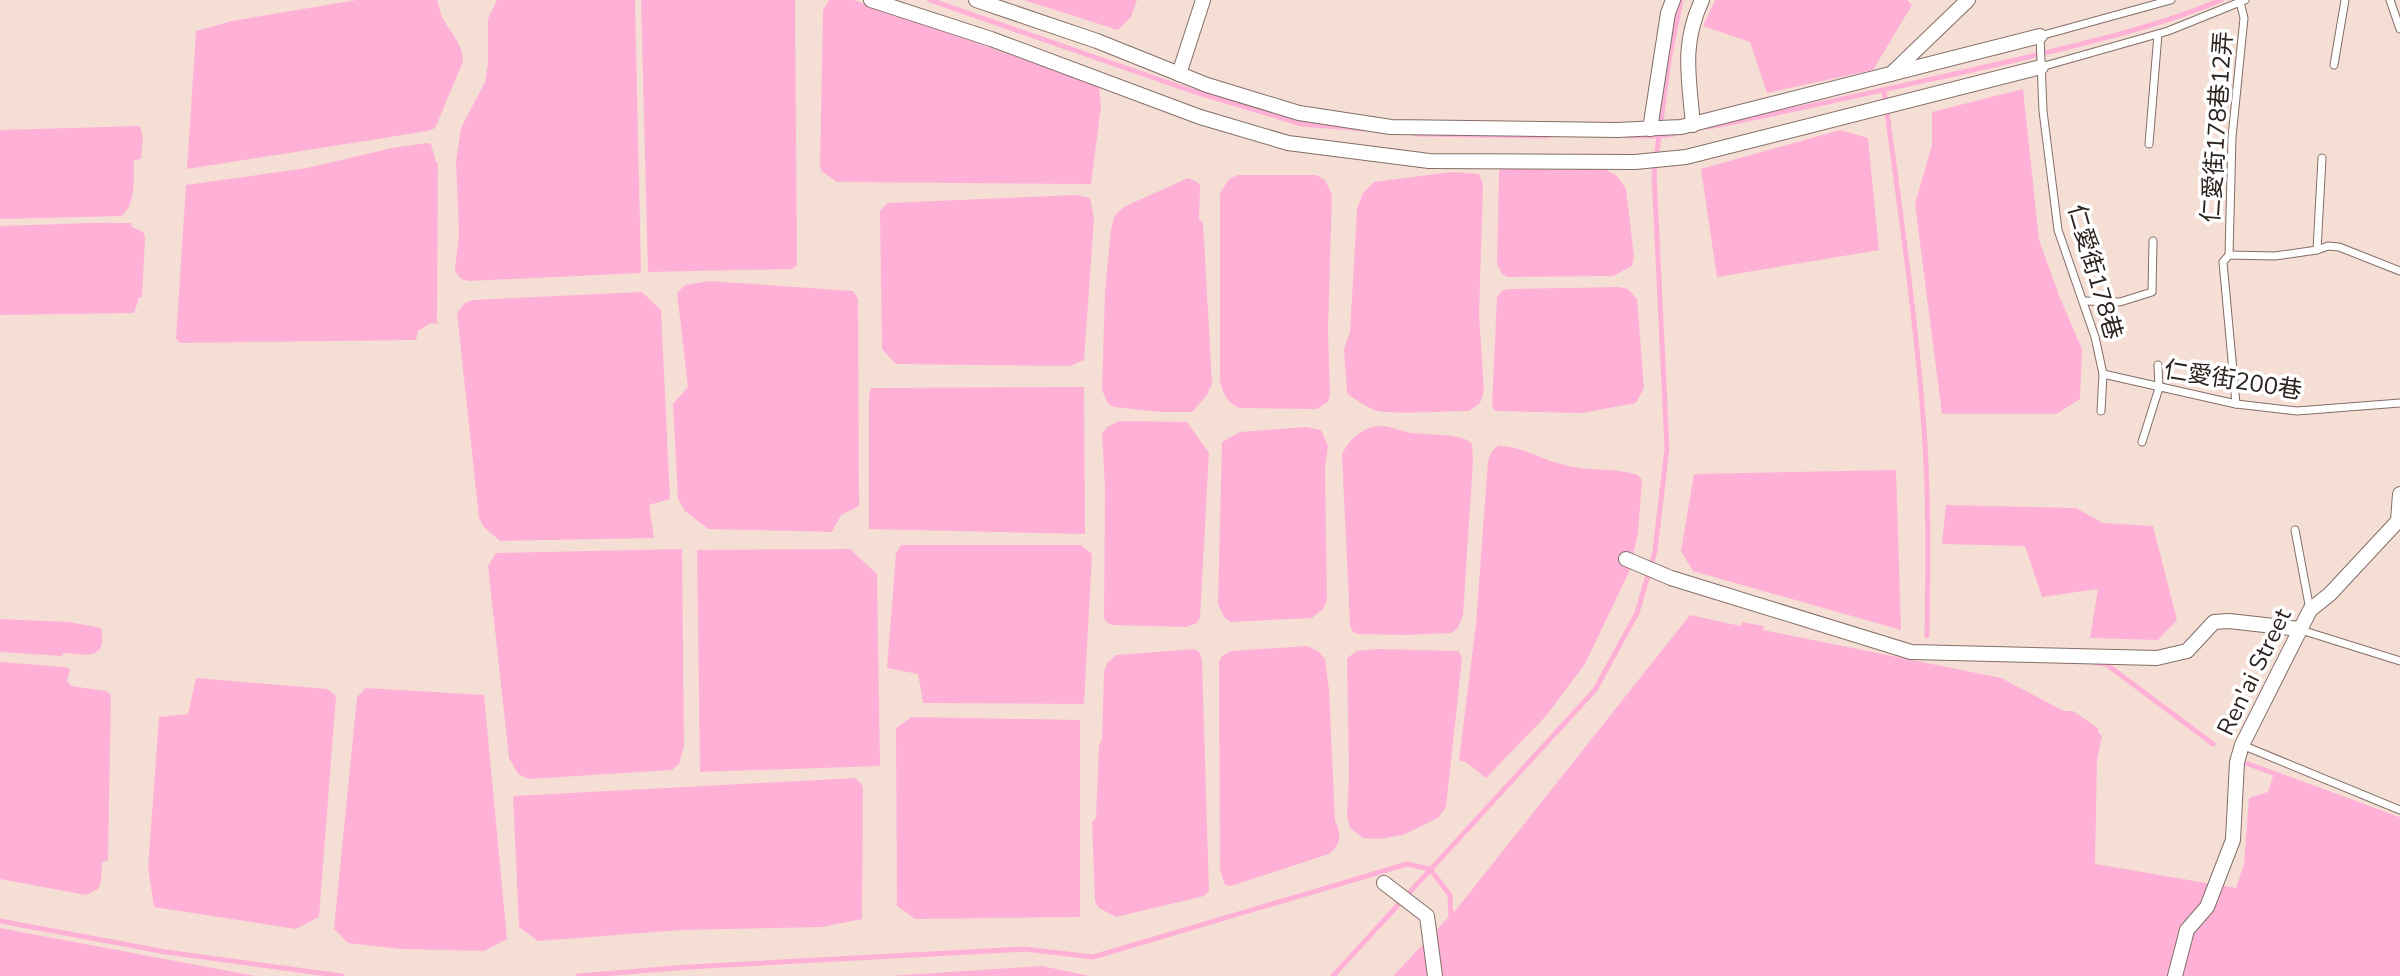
<svg xmlns="http://www.w3.org/2000/svg" width="2400" height="976" font-family="'Nunito Sans','Noto Sans TC',sans-serif">
<style>
.water{fill:#ffb0d7}
.lines{fill:none;stroke-linecap:round;stroke-linejoin:round}
.stream{stroke:#ffb0d7;stroke-width:5}
.service-casing{stroke:#826e65;stroke-width:9}
.minor-casing{stroke:#826e65;stroke-width:16}
.service{stroke:#fff;stroke-width:7}
.minor{stroke:#fff;stroke-width:14}
.labels{text-anchor:middle;dominant-baseline:central;stroke-width:7;stroke-linejoin:round;paint-order:stroke}
.street-label{font-size:24px;fill:#2b231f;stroke:#fff}
</style>
<rect width="100%" height="100%" fill="#f5dfd5"/>
<g class="water">
<path d="M357 0H437C439 5 440 12 442 17 449 31 464 45 463 62L435 128 428 131 187 169 196 31 232 21Z"/>
<path d="M497 0H635L641 273 469 281C461 280 458 277 455 270L459 234 456 162 461 128 485 82 488 64V19Z"/>
<polygon points="641,0 795,0 797,265 792,269 648,272"/>
<polygon points="829,0 854,0 1099,86 1101,106 1091,184 837,182 821,171 820,164 823,10"/>
<polygon points="1024,0 1137,0 1131,17 1118,30"/>
<polygon points="1715,0 1907,0 1912,5 1873,70 1767,93 1750,42 1703,26"/>
<polygon points="2023,89 2039,240 2060,298 2082,349 2080,399 2056,414 1942,414 1915,204 1932,145 1932,112"/>
<path d="M140 126 143 138 141 159 134 160C133 178 137 205 121 216L0 219V130Z"/>
<polygon points="1840,130 1868,138 1879,250 1717,277 1701,169"/>
<polygon points="427,143 431,144 436,162 438,162 437,324 431,323 418,331 416,340 180,343 176,338 186,185 307,168 392,148"/>
<polygon points="1508,164 1607,170 1617,176 1626,189 1634,256 1632,266 1613,276 1508,277 1502,274 1497,264 1499,172 1501,167"/>
<path d="M1452 172 1479 174 1483 184 1479 314 1484 391 1480 403 1469 411C1452 411 1385 415 1374 410 1368 407 1350 397 1347 393L1344 349 1350 332 1357 209 1363 193 1374 182Z"/>
<path d="M1238 175H1316L1325 180 1332 195 1328 330 1330 395 1328 402 1317 409 1240 408C1227 403 1224 395 1220 382V193L1229 179Z"/>
<polygon points="1188,178 1197,182 1200,185 1199,219 1203,222 1212,383 1207,395 1192,412 1161,412 1114,407 1108,404 1102,390 1105,292 1111,230 1114,217 1120,210 1126,206"/>
<polygon points="1077,195 1090,198 1094,219 1084,360 1070,366 896,364 882,349 880,211 888,203"/>
<polygon points="93,223 131,223 132,227 143,232 145,237 142,297 139,298 134,313 0,315 0,226"/>
<polygon points="709,281 853,291 858,299 859,506 841,515 832,532 708,529 685,511 678,499 673,404 688,387 677,293 685,285"/>
<polygon points="1619,287 1628,289 1637,299 1644,388 1636,403 1582,413 1495,411 1492,405 1497,297 1503,290 1510,289"/>
<polygon points="642,292 661,310 670,499 649,505 654,538 500,541 484,527 479,518 457,313 465,303 473,300"/>
<polygon points="1084,387 1085,534 869,529 869,396 871,388"/>
<polygon points="1119,421 1187,422 1209,453 1200,618 1197,623 1187,627 1112,625 1106,622 1104,618 1105,489 1102,434 1107,427"/>
<path d="M1379 426C1391 426 1400 431 1412 433 1427 435 1464 433 1472 444L1473 461 1463 615 1458 628 1451 633 1405 635 1358 634 1353 632 1350 625 1342 455C1348 440 1363 427 1379 426Z"/>
<polygon points="1306,427 1321,430 1328,446 1325,468 1327,600 1323,609 1312,618 1230,622 1224,617 1218,604 1222,442 1240,432"/>
<path d="M1498 446C1519 445 1541 459 1561 464 1586 472 1613 467 1638 475L1642 480 1638 534 1629 572 1585 664 1546 716 1486 778 1467 763 1459 760 1476 624 1488 461 1492 451Z"/>
<polygon points="1896,470 1901,630 1693,571 1681,551 1694,474"/>
<polygon points="1946,505 2076,508 2103,523 2153,526 2177,620 2158,640 2090,638 2098,589 2042,597 2025,546 1942,544"/>
<polygon points="901,545 1081,545 1092,554 1084,704 923,703 918,674 887,668 896,553"/>
<polygon points="682,549 684,746 679,764 672,770 529,779 518,774 509,758 488,566 496,553"/>
<polygon points="850,549 877,574 880,766 700,772 697,550"/>
<polygon points="1690,615 1741,626 1742,622 1764,626 1763,630 2001,678 2064,711 2073,711 2098,728 2098,732 2102,736 2097,760 2095,864 2236,888 2244,864 2249,798 2268,792 2274,773 2400,821 2400,976 1393,976 1459,906"/>
<path d="M0 619 69 622 101 628C108 661 86 655 63 653L62 656 0 652Z"/>
<path d="M1307 646 1318 651 1325 659 1329 689 1335 821C1342 833 1341 845 1329 854L1231 886 1225 885 1220 870 1219 661 1222 656 1231 651Z"/>
<polygon points="1195,649 1200,653 1202,661 1209,891 1204,896 1116,917 1099,908 1095,901 1092,822 1096,818 1099,745 1102,740 1104,671 1107,663 1116,655"/>
<polygon points="1378,649 1459,651 1462,659 1446,807 1438,818 1403,835 1380,839 1363,838 1350,828 1347,816 1349,778 1347,658 1357,651"/>
<polygon points="0,662 65,667 70,669 67,681 71,686 106,691 111,695 108,860 102,863 101,881 98,889 86,895 0,879"/>
<polygon points="196,678 327,689 336,696 319,917 296,929 154,907 148,868 159,717 188,714"/>
<polygon points="366,688 484,695 507,939 484,951 401,949 348,943 334,929 357,697"/>
<polygon points="912,717 1080,720 1080,917 915,919 897,906 896,728"/>
<polygon points="855,778 863,786 862,919 822,927 682,930 538,941 519,927 513,796"/>
<polygon points="0,928 255,976 0,976"/>
<polygon points="1042,966 1090,976 889,976"/>
</g>
<g class="lines">
<g class="stream">
<polyline points="930,0 1192,91 1302,124 1363,129"/>
<path d="M1884 90C1899 203 1916 316 1924 429 1929 498 1928 567 1927 636"/>
<path d="M1708 127C1802 109 1896 87 1990 66 2065 48 2150 30 2221 0"/>
<polyline points="1415,134 1549,136"/>
<polyline points="1628,136 1660,136 1674,134"/>
<polyline points="2096,663 2106,664 2213,744"/>
<polyline points="2243,762 2400,820"/>
<polyline points="0,921 166,952 342,976"/>
<polyline points="578,976 688,967 1025,949 1093,957 1407,864 1430,869 1450,895 1451,919"/>
<polyline points="1333,976 1595,690 1637,613 1655,551 1667,448 1654,174 1669,60 1681,0"/>
</g>
<g class="service-casing">
<g id="service">
<polyline points="2390,0 2400,29"/>
<polyline points="2334,65 2345,0"/>
<polyline points="2041,67 2168,31 2245,0"/>
<polyline points="2149,144 2158,34"/>
<polyline points="2317,250 2322,158"/>
<polyline points="2229,255 2232,137 2244,18 2240,2"/>
<polyline points="2084,301 2120,302 2152,292 2153,241"/>
<polyline points="2103,374 2236,404 2297,411 2400,403"/>
<polyline points="2236,404 2223,262 2229,255 2275,256 2317,250 2328,246 2339,247 2400,271"/>
<polyline points="2101,411 2103,374 2095,337 2058,230 2043,111 2040,36 2171,0"/>
<polyline points="2142,442 2159,388 2158,365"/>
<polyline points="2295,530 2310,610"/>
<polyline points="2301,630 2400,661"/>
<polyline points="2242,745 2400,810"/>
</g>
</g>
<g class="minor-casing">
<g id="minor">
<polyline points="871,0 991,39 1200,117 1288,143 1429,161 1635,162 1686,157 2041,67"/>
<polyline points="976,0 1097,41 1207,85 1299,113 1391,127 1617,130 1681,127 2040,36"/>
<polyline points="1179,74 1203,0"/>
<polyline points="1891,74 1968,0"/>
<path d="M1693 125C1689 77 1681 45 1702 0"/>
<polyline points="1650,129 1668,13 1673,0"/>
<polyline points="1626,559 1671,578 1911,652 2157,658 2187,651 2214,622 2229,621 2300,629"/>
<polyline points="1384,883 1427,916 1435,976"/>
<polyline points="2175,976 2187,930 2207,907 2233,840 2237,762 2242,745 2310,610 2330,594 2398,521 2400,494"/>
</g>
</g>
<use href="#service" class="service"/>
<use href="#minor" class="minor"/>
</g>
<g class="labels">
<g class="street-label">
<text transform="translate(2217 127) rotate(-86)">仁愛街178巷12弄</text>
<text transform="translate(2095 272) rotate(74)">仁愛街178巷</text>
<text transform="translate(2233 380) rotate(9)">仁愛街200巷</text>
<text transform="translate(2254 672) rotate(-64)">Ren'ai Street</text>
</g>
</g>
</svg>
